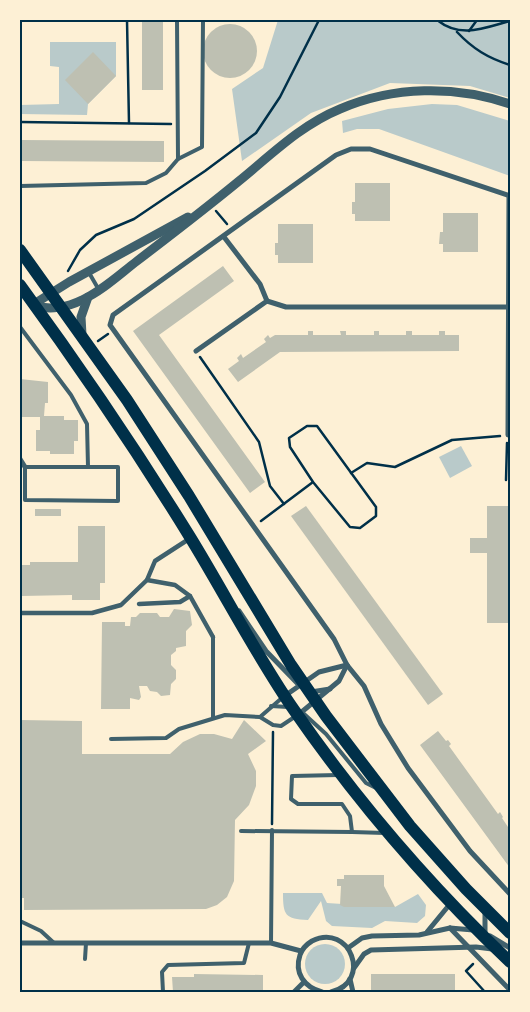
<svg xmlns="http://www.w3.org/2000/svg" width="530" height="1012" font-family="'Archivo Narrow',sans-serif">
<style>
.green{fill:#b9caca}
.building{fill:#bec0b2}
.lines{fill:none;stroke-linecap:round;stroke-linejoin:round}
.path{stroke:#003049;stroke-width:2.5}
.service{stroke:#3f606c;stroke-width:4}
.pedestrian{stroke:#3f606c;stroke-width:4.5}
.minor{stroke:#3f606c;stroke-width:5}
.tertiary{stroke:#3f606c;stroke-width:9}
.primary{stroke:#003049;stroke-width:12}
.neatline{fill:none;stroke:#003049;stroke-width:2}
</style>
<rect width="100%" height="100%" fill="#fdf0d5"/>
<g class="green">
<polygon points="278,20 510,20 510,98 470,86 390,83 311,113 242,161 232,89 263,68"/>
<polygon points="50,42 116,42 116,76 88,104 87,115 20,114 20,105 59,104 59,67 50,66"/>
<polygon points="432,104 457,105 510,121 510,176 379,129 357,129 343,133 342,121 388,109"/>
<polygon points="461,446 472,466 450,478 439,457"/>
<path d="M283 893H322L327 903 388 907H395L418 894 426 905 425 916 417 923 385 921 372 928 332 926 326 921 321 901 308 920C285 919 283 915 283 893Z"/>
<circle cx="325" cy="964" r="20"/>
</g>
<g class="building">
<rect x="142" y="20" width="21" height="70"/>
<circle cx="230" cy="51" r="27"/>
<polygon points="93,52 116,76 88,104 65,80"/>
<polygon points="20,140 164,141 164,162 20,161"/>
<polygon points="355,183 390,183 390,221 355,221 355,214 352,214 352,202 355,202"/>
<polygon points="443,213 478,213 478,252 443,252 443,244 439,244 440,232 443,232"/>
<polygon points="278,224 313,224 313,263 278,263 278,255 275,255 275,243 278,243"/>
<polygon points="223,266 234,281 159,335 265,482 250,493 133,331"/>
<polygon points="308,331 313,331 313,335 341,335 340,331 346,331 346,335 374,335 374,331 379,331 379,335 406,335 406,331 412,331 412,335 439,335 439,331 445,331 445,335 459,335 459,351 280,352 238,382 228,369 239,361 237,358 241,354 243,358 266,342 264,339 268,335 270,338 275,335 308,335"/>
<polygon points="20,379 48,382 48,403 45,403 44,416 64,416 64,420 78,420 78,441 74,441 74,454 50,454 50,451 36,451 36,430 40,430 40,417 20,417"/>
<polygon points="306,506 443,694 428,705 291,516"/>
<polygon points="487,506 510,506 510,623 487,623 487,553 470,553 470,538 487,538"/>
<rect x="35" y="509" width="26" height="7"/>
<polygon points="78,526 105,526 105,583 100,583 100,600 72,600 72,595 22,596 22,565 30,565 30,562 78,562"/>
<polygon points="174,609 190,611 192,625 186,631 186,646 176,648 176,651 171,655 171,665 176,670 176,679 171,684 170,695 161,696 157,692 150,691 147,686 139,686 141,697 139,700 130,698 130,709 101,709 102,622 125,622 125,626 130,626 131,617 136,617 140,613 157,613 160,617 169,617"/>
<polygon points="20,720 82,721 82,754 170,754 183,742 200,734 214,734 232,739 244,720 266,741 248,754 256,771 256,786 249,805 235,820 234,881 227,897 217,905 206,909 24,910 24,898 20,898"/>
<polygon points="438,731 446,741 448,740 451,744 449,746 498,814 500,812 503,817 502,818 510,830 510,868 420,745"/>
<polygon points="344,875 384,875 384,886 395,907 344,907 340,905 341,886 337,886 337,879 344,879"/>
<polygon points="194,974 263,975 263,992 173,992 172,977 194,977"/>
<rect x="371" y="974" width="84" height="18"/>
</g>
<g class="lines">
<g class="path">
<polyline points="127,20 129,123"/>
<path d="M437 20C461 39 484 28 510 21"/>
<polyline points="469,31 477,20"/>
<path d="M457 32C473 49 488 58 510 65"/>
<polyline points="20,122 171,124"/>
<polyline points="216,211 227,224"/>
<polyline points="68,271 80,250 96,235 134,219 205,171 256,133 280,97 319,20"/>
<polyline points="98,341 108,334"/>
<polyline points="200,357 259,442 270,486 284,504"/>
<polyline points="351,473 367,463 395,467 452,440 500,436"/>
<polyline points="506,480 507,443"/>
<polyline points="261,521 313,482 290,447 289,438 307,426 317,426 376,507 376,516 360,528 350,527 313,482"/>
<polyline points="272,824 273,732"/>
<polyline points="473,964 466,971 485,992"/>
</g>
<g class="service">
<polyline points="178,159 202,147 203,20"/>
<polyline points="20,186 146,183 166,173 178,159 177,20"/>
<polyline points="88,271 99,290"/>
<polyline points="20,327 71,395 87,424 88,467"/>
<polygon points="25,467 118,467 118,501 25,500"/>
<polyline points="213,637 213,718"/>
<polyline points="271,706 288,707"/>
<polyline points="303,713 326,734 366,783 376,788"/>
<polyline points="260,717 283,697"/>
<polyline points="111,739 166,738 179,729 225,715 260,717 273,725 281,726 296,716"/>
<polyline points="241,831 352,832 350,816 342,804 298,804 291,799 292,776 338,775"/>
<polyline points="352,832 385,833"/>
<polyline points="20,921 41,931 54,943"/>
<polyline points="271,943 272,830"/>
<polyline points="85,959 86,943"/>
<polyline points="163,992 162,972 168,965 244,963 249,943"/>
</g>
<g class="pedestrian">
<polyline points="147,580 155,561 189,539"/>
<polyline points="139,604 180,602 190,596"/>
<polyline points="20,613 92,613 121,605 147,580 175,585 190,596 213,637"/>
</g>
<g class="minor">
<polyline points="510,196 370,149 351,149 336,155 113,315 110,325 334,639 347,665 364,686 381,724 408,768 470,851 510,894"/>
<polyline points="224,237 260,284 267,301"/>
<polyline points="267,301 286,307 508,307"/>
<polyline points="196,351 267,301"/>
<polyline points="508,435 509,196"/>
<polyline points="20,459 25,467"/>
<polyline points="239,611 266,651 298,684"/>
<polyline points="311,692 330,689"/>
<polyline points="286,695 319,672 347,665"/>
<polyline points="298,715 339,681 347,665"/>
<polyline points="450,928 510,990"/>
<polyline points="427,932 450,904"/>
<polyline points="485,935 485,913"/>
<polyline points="490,936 510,948"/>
<polyline points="20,943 271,943 301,951"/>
<polyline points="348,948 362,938 372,936 419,935 450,928 473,930"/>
<polyline points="354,968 364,954 371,950 476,947 492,949"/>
<polyline points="350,979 353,992"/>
<polyline points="294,992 304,982"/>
<path d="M322 992C304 987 294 973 300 955 302 949 307 944 312 941 350 922 373 982 331 992"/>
</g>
<g class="tertiary">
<polyline points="34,304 69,282 188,217"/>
<path d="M34 305C49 311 68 307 82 300 102 291 120 274 137 261 171 235 205 209 239 181 271 155 301 125 340 109 393 86 455 85 510 104"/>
<polyline points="82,335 81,317 88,297"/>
</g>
<g class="primary">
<polyline points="20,250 127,400 189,496 291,665 326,716 410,826 466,889 510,933"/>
<path d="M20 285C80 367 137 451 190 537 225 594 256 655 294 710 357 801 430 886 510 962"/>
</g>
</g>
<rect width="530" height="1012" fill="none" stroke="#fdf0d5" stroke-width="42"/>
<rect x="21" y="21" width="488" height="970" class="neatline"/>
</svg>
